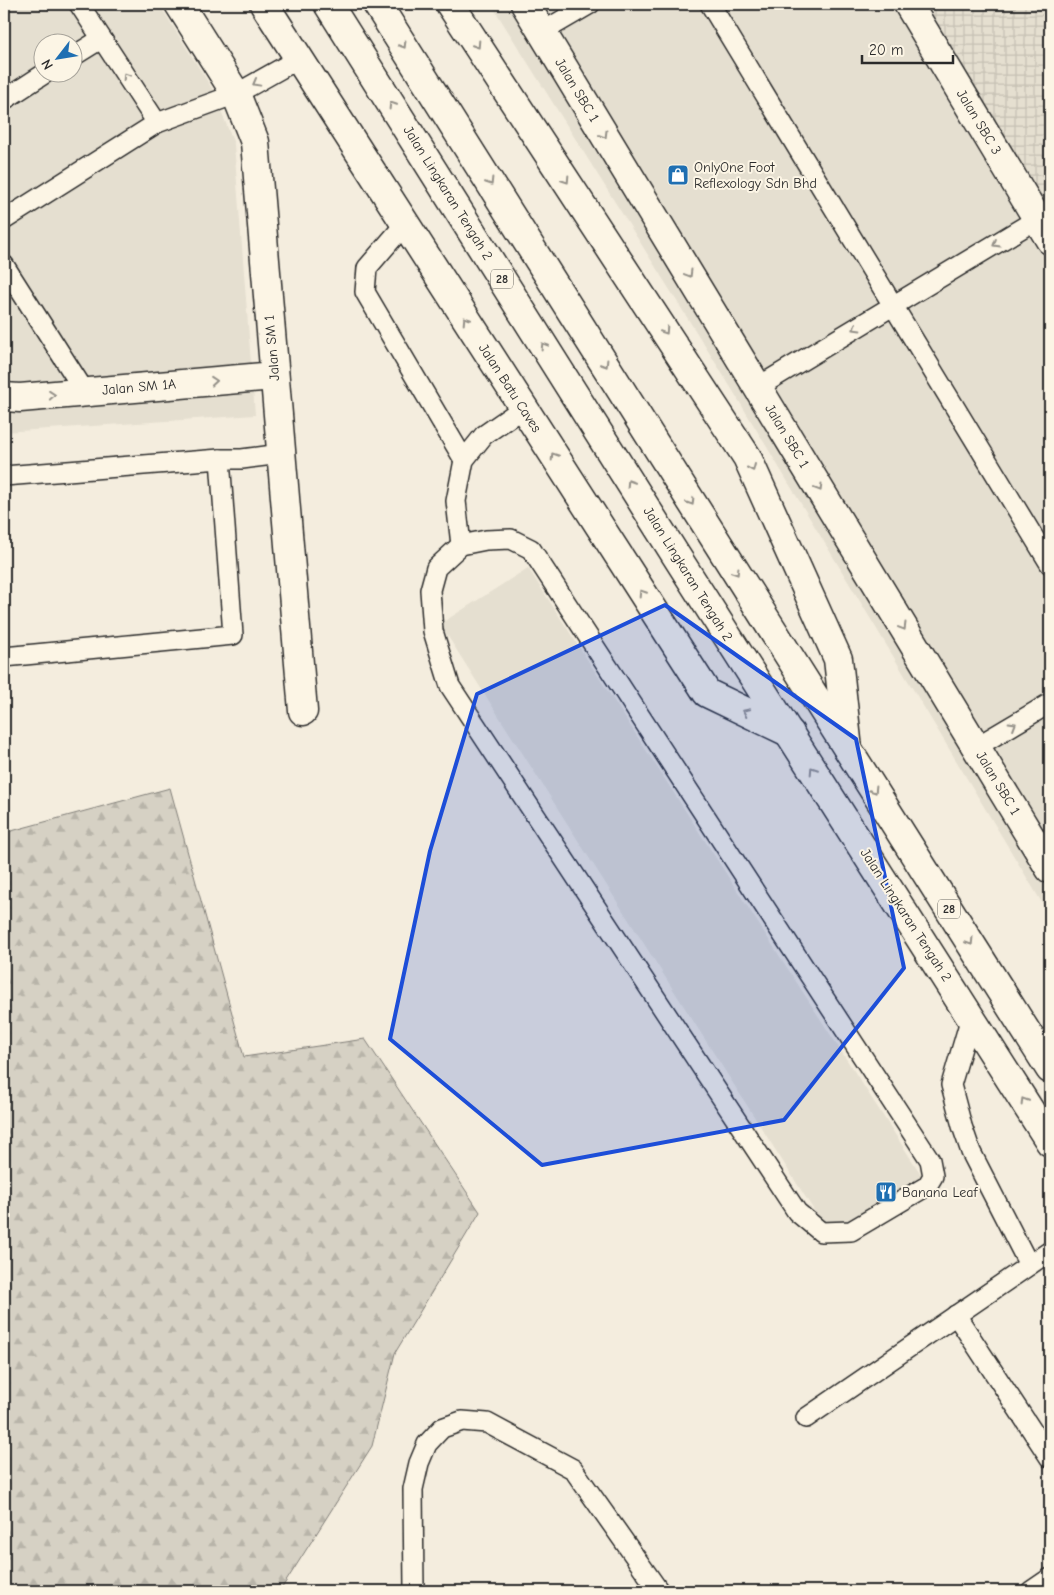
<svg xmlns="http://www.w3.org/2000/svg" width="1054" height="1595" font-family="'Comic Neue',sans-serif">
<style>
.built{fill:#e5dfd0;fill-rule:evenodd}
.industrial{fill:url(#industrial-grid)}
.forest{fill:url(#forest-firs);stroke:#807e78}
.lines{fill:none;stroke-linecap:round;stroke-linejoin:round}
.lane-casing{stroke:#2b2b2b;stroke-width:22}
.street-casing{stroke:#2b2b2b;stroke-width:31}
.primary-casing{stroke:#2b2b2b;stroke-width:31}
.highway-casing{stroke:#2b2b2b;stroke-width:31}
.lane{stroke:#fcf5e5;stroke-width:19}
.street{stroke:#fcf5e5;stroke-width:28}
.primary{stroke:#fcf5e5;stroke-width:28}
.highway{stroke:#fcf5e5;stroke-width:28}
.oneway{stroke:#949088}
.marked{fill:#1d4ed8;fill-opacity:0.2;stroke:#1d4ed8;stroke-width:4;stroke-linejoin:round}
.labels{text-anchor:middle;dominant-baseline:central;stroke-width:4;stroke-linejoin:round;paint-order:stroke}
.shield{fill:#fcf5e5;stroke:#6a6863;stroke-width:1}
.shield-label{font-size:12px;font-weight:bold;fill:#2b2b2b}
.street-label{font-size:14px;fill:#2b2b2b;stroke:#fcf5e5}
.poi-label{font-size:14px;fill:#2b2b2b;stroke:#fcf5e5;text-anchor:start}
</style>
<defs>
<pattern id="industrial-grid" width="8" height="8" patternUnits="userSpaceOnUse" patternTransform="scale(1.25)"><rect width="8" height="8" fill="#e5dfd0"/><path d="M0 4h8M4 0v8" fill="none" stroke="#c5c0b3"/></pattern>
<pattern id="forest-firs" width="22" height="20" patternUnits="userSpaceOnUse" patternTransform="scale(1.25)"><rect width="22" height="20" fill="#d6d1c4"/><path d="M5 1l3.5 6h-7zM16 11l3.5 6h-7z" fill="#b8b4a9"/></pattern>
</defs>
<rect width="100%" height="100%" fill="#f4edde"/>
<filter id="ink" filterUnits="userSpaceOnUse"><feTurbulence type="fractalNoise" baseFrequency=".02" numOctaves="2"/><feDisplacementMap in="SourceGraphic" scale="10" xChannelSelector="R" yChannelSelector="G"/><feConvolveMatrix kernelMatrix="1 2 1 2 8 2 1 2 1" color-interpolation-filters="sRGB"/></filter>
<g filter="url(#ink)">
<g class="built">
<path d="M4 4H159L213 90 234 144 255 415 4 432ZM42 42H72V72H42Z"/>
<polygon points="491,4 924,4 1050,212 1050,916 730,386"/>
<polygon points="528,568 924,1179 850,1225 824,1226 440,624"/>
</g>
<polygon class="industrial" points="924,4 1050,4 1050,212"/>
<polygon class="forest" points="170,788 244,1057 365,1039 480,1212 395,1353 372,1446 280,1591 4,1591 4,833"/>
<g class="lines">
<g class="lane-casing">
<g id="lane">
<polyline points="79,4 157,123 236,94 298,59"/>
<polyline points="710,4 1050,564"/>
<polyline points="542,32 590,4"/>
<polyline points="72,57 101,39"/>
<polyline points="4,100 47,72"/>
<polyline points="4,219 4,220 157,123"/>
<polyline points="405,224 367,268 365,292 464,460"/>
<polyline points="4,265 85,392"/>
<polyline points="758,387 1037,219"/>
<polyline points="4,476 220,459 242,459 281,454"/>
<polygon points="511,539 531,549 930,1160 933,1176 927,1186 851,1231 821,1232 797,1212 450,686 433,631 430,590 436,568 461,545 486,540"/>
<polyline points="461,545 456,501 464,460 484,435 523,408"/>
<polyline points="4,657 233,635 220,459"/>
<polyline points="976,747 1050,703"/>
<polyline points="971,1017 951,1085 962,1126 971,1152 1029,1265"/>
<polyline points="956,1315 1050,1458"/>
<polyline points="806,1418 1050,1251"/>
<polyline points="414,1591 413,1489 419,1463 427,1444 442,1428 462,1421 487,1423 573,1469 659,1591"/>
<polyline points="1031,1591 1050,1578"/>
</g>
</g>
<g class="street-casing">
<g id="street">
<polyline points="179,4 236,94 255,142 303,711"/>
<polyline points="525,4 1050,869"/>
<polyline points="908,4 1050,240"/>
<polyline points="4,397 20,398 274,376"/>
</g>
</g>
<g class="primary-casing">
<g id="primary">
<polyline points="264,4 707,693 790,733"/>
<polyline points="450,4 747,457 838,659 848,749"/>
</g>
</g>
<g class="highway-casing">
<g id="highway">
<polyline points="328,4 675,554 1050,1142"/>
<polyline points="377,4 1050,1069"/>
</g>
</g>
<use href="#lane" class="lane"/>
<use href="#street" class="street"/>
<use href="#primary" class="primary"/>
<use href="#highway" class="highway"/>
</g>
<defs><path id="oneway-chevron" d="M-2-3.5L2.5 0L-2 3.5" fill="none" stroke-width="1.6" stroke-linecap="round" stroke-linejoin="round" transform="scale(1.25)"/></defs>
<g class="oneway">
<use href="#oneway-chevron" transform="translate(403 45) rotate(58)"/>
<use href="#oneway-chevron" transform="translate(477 45) rotate(57)"/>
<use href="#oneway-chevron" transform="translate(126 76) rotate(-123)"/>
<use href="#oneway-chevron" transform="translate(256 83) rotate(151)"/>
<use href="#oneway-chevron" transform="translate(392 105) rotate(-122)"/>
<use href="#oneway-chevron" transform="translate(604 135) rotate(59)"/>
<use href="#oneway-chevron" transform="translate(566 180) rotate(57)"/>
<use href="#oneway-chevron" transform="translate(490 182) rotate(58)"/>
<use href="#oneway-chevron" transform="translate(996 244) rotate(149)"/>
<use href="#oneway-chevron" transform="translate(689 274) rotate(59)"/>
<use href="#oneway-chevron" transform="translate(466 320) rotate(-123)"/>
<use href="#oneway-chevron" transform="translate(856 328) rotate(149)"/>
<use href="#oneway-chevron" transform="translate(665 331) rotate(57)"/>
<use href="#oneway-chevron" transform="translate(544 346) rotate(-122)"/>
<use href="#oneway-chevron" transform="translate(605 364) rotate(58)"/>
<use href="#oneway-chevron" transform="translate(214 381) rotate(-5)"/>
<use href="#oneway-chevron" transform="translate(52 395) rotate(-5)"/>
<use href="#oneway-chevron" transform="translate(554 456) rotate(-123)"/>
<use href="#oneway-chevron" transform="translate(752 468) rotate(66)"/>
<use href="#oneway-chevron" transform="translate(630 483) rotate(-122)"/>
<use href="#oneway-chevron" transform="translate(819 488) rotate(59)"/>
<use href="#oneway-chevron" transform="translate(691 502) rotate(58)"/>
<use href="#oneway-chevron" transform="translate(736 572) rotate(58)"/>
<use href="#oneway-chevron" transform="translate(642 593) rotate(-123)"/>
<use href="#oneway-chevron" transform="translate(903 627) rotate(59)"/>
<use href="#oneway-chevron" transform="translate(746 712) rotate(-154)"/>
<use href="#oneway-chevron" transform="translate(1013 725) rotate(-31)"/>
<use href="#oneway-chevron" transform="translate(813 770) rotate(-123)"/>
<use href="#oneway-chevron" transform="translate(874 790) rotate(58)"/>
<use href="#oneway-chevron" transform="translate(970 942) rotate(58)"/>
<use href="#oneway-chevron" transform="translate(1024 1101) rotate(-122)"/>
</g>
</g>
<path class="marked" d="M665 605 856 739 904 968 784 1120 542 1165 390 1039 430 851 477 694Z"/>
<defs>
<g id="shop-square" transform="scale(1.125)"><rect x="-9" y="-9" width="18" height="18" rx="4" fill="#1f6fb2" stroke="#fcf5e5"/><path d="M-5-2.5h2.3a2.7 3.5 0 0 1 5.4 0H5L5.5 6h-11ZM-1.5-2.5h3a1.5 2.3 0 0 0-3 0Z" fill="#fff"/></g>
<g id="restaurant-square" transform="scale(1.125)"><rect x="-9" y="-9" width="18" height="18" rx="4" fill="#1f6fb2" stroke="#fcf5e5"/><path d="M-5-6h1v4h1v-4h1v4h1v-4h1v5L-1.5 .5V6h-2V.5L-5-1ZM5-6V6H3V1.5H1.5Q1.5-4 5-6Z" fill="#fff"/></g>
</defs>
<g fill-rule="evenodd">
<use href="#shop-square" x="678" y="175"/>
<use href="#restaurant-square" x="886" y="1192"/>
</g>
<g class="labels">
<g class="shield">
<rect x="491" y="269.5" width="22" height="19" rx="4"/>
<rect x="938" y="899.5" width="22" height="19" rx="4"/>
</g>
<g class="shield-label">
<text x="502" y="279">28</text>
<text x="949" y="909">28</text>
</g>
<g class="street-label">
<text transform="translate(577 90) rotate(59)">Jalan SBC 1</text>
<text transform="translate(979 122) rotate(59)">Jalan SBC 3</text>
<text transform="translate(448 193) rotate(58)">Jalan Lingkaran Tengah 2</text>
<text transform="translate(272 348) rotate(-95)">Jalan SM 1</text>
<text transform="translate(139 387) rotate(-5)">Jalan SM 1A</text>
<text transform="translate(510 388) rotate(57)">Jalan Batu Caves</text>
<text transform="translate(787 436) rotate(59)">Jalan SBC 1</text>
<text transform="translate(688 574) rotate(58)">Jalan Lingkaran Tengah 2</text>
<text transform="translate(998 783) rotate(59)">Jalan SBC 1</text>
<text transform="translate(906 915) rotate(57)">Jalan Lingkaran Tengah 2</text>
</g>
<g class="poi-label">
<text x="694" y="167">OnlyOne Foot<tspan x="694" dy="16">Reflexology Sdn Bhd</tspan></text>
<text x="902" y="1192">Banana Leaf</text>
</g>
</g>
<rect width="1054" height="1595" fill="none" stroke="#fcf5e5" stroke-width="20"/>
<rect x="10" y="10" width="1034" height="1575" fill="none" stroke="#2b2b2b" stroke-width="2" filter="url(#ink)"/>
<g transform="translate(58 58) rotate(239)"><circle r="24" fill="#fcf5e5" stroke="#a8a49b"/>
<path d="M0-4L9 19L0 12L-9 19Z" fill="#1f6fb2"/>
<text y="-8" font-size="14" font-weight="bold" text-anchor="middle" fill="#2b2b2b">N</text>
</g>
<path d="M862 55v8h91v-8" fill="none" stroke="#2b2b2b" stroke-width="2.5"/>
<text x="869" y="55" font-size="15" fill="#2b2b2b" stroke="#fcf5e5" stroke-width="4" paint-order="stroke">20 m</text>
</svg>
